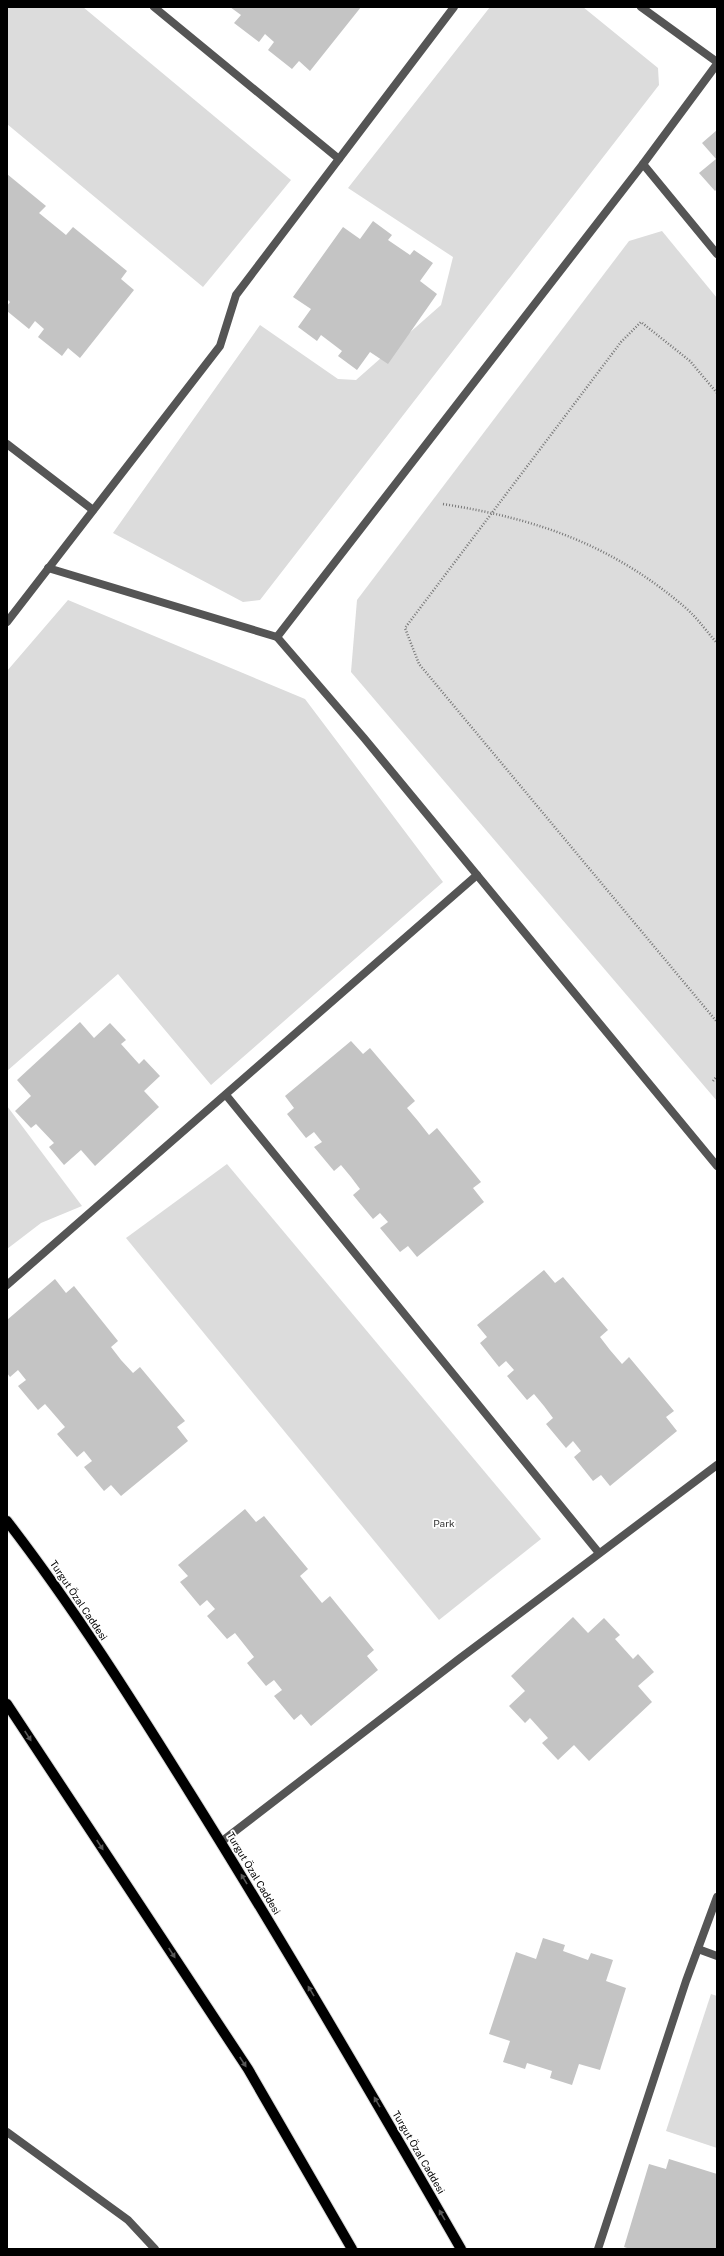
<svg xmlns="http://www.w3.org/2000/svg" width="724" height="2256" font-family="'Public Sans',sans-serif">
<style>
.green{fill:#dcdcdc}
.building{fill:#c4c4c4}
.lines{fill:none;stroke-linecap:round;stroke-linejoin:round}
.primary-casing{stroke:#dbdbdb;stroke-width:12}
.path{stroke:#777;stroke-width:2.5;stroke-dasharray:1 2;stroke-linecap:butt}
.minor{stroke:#555;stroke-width:8}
.primary{stroke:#000;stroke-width:10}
.oneway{fill:#595959}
.labels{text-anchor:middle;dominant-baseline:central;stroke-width:3.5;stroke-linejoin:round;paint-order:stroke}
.park-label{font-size:10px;fill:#333;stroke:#fff}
.street-label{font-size:10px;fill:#000;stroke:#fff}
</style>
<rect width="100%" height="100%" fill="#fff"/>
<g class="green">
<polygon points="7,7 83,7 291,180 203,287 7,124"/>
<polygon points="490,7 583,7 658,68 659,85 260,600 243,602 113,533 260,325 338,379 356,380 441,305 453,257 348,188"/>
<polygon points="662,231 717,298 717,1101 351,672 357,600 629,241"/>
<polygon points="68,600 305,699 443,882 211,1085 118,974 7,1071 7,671"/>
<polygon points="7,1106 82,1206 41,1223 7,1249"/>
<polygon points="227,1164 541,1539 439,1620 126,1238"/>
<polygon points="711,1994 717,1996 717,2148 666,2131"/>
</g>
<g class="building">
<polygon points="230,7 361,7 310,71 299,61 292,69 268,50 274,42 265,34 259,42 234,23 241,15"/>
<polygon points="717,130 717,189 715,191 699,173 716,159 702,143"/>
<polygon points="7,174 46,206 39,213 66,235 73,227 127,271 121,279 134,290 80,358 68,348 62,356 38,337 44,329 35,321 29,329 7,311 7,306 10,302 7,299"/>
<polygon points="373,221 392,235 388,240 410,255 414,250 433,263 420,281 437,294 388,364 370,352 357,370 338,356 342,351 321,335 317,341 298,327 311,309 293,297 343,227 360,239"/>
<polygon points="80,1022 94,1038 110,1023 126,1040 121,1044 139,1064 144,1059 160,1076 144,1091 159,1107 95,1166 81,1150 64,1165 49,1147 54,1143 36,1124 31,1128 15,1111 31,1096 17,1080"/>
<polygon points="351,1041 363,1054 370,1048 415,1101 407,1108 418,1121 429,1135 437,1128 481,1182 473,1188 484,1202 417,1257 408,1246 400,1252 380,1228 388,1222 380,1213 373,1219 353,1195 360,1189 351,1177 341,1165 334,1171 314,1147 322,1142 314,1132 306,1138 287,1114 294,1108 285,1096"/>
<polygon points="544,1270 555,1283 563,1277 608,1330 600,1337 610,1350 622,1364 629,1357 674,1411 666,1417 677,1431 610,1486 601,1475 593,1481 574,1457 581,1451 573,1441 566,1448 546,1424 553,1418 544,1406 534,1394 527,1400 507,1376 514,1370 506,1361 499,1367 480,1343 487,1337 477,1325"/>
<polygon points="55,1279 66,1293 74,1286 118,1341 111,1347 121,1360 133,1373 140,1367 185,1421 177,1427 188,1441 121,1496 111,1485 104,1491 84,1467 92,1461 84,1451 77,1457 57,1434 65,1427 45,1404 38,1410 18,1386 26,1380 18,1370 10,1377 7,1373 7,1320"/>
<polygon points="245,1509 256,1522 264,1516 308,1569 300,1576 322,1603 330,1596 374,1650 367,1656 378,1670 311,1726 301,1714 294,1720 274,1696 282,1690 274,1680 266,1686 247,1663 254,1657 235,1633 227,1639 207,1616 215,1609 207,1600 200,1606 180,1582 188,1576 178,1565"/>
<polygon points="573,1617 588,1633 604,1618 620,1635 615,1639 633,1659 638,1654 654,1672 638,1686 652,1702 589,1761 574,1745 558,1760 542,1743 548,1738 530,1718 525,1723 509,1706 525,1691 511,1676"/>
<polygon points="543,1938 565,1945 563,1951 588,1960 591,1953 613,1960 606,1981 626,1988 600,2070 579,2064 572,2085 550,2078 552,2071 527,2063 525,2069 503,2062 510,2041 489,2034 516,1952 536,1959"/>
<polygon points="669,2159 717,2174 717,2249 630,2249 624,2247 649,2164 666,2169"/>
</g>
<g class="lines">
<g class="primary-casing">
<g id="primary">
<path d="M7 1521C74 1608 132 1700 190 1793 284 1943 373 2096 461 2249"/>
<polyline points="7,1704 248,2069 352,2249"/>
</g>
</g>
<g class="path">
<polyline points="717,393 690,361 641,322 621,342 405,628 419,664 717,1022"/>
<path d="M443 504C538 519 613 545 687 609 698 619 707 632 717 643"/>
<polyline points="713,1081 717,1076"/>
</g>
<g class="minor">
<polyline points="154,7 339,159"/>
<polyline points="641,7 717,62"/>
<polyline points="717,64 643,164 717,254"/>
<polyline points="7,444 93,510"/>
<polyline points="48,568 277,637 364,738 717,1166"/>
<polyline points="7,622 220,346 236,295 454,7"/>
<polyline points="277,637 643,164"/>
<polyline points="226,1095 599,1553"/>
<polyline points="7,1285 477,875"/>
<polyline points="221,1842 459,1659 717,1465"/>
<polyline points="698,1949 717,1956"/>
<polyline points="7,2132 128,2220 155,2249"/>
<polyline points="598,2249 686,1981 717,1897"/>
</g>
<use href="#primary" class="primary"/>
</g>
<defs><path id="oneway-solid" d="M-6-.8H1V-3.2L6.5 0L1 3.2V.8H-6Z"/></defs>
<g class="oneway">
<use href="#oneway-solid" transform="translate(28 1736) rotate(57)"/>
<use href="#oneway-solid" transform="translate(100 1845) rotate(57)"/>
<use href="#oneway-solid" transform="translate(244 1879) rotate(-121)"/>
<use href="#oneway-solid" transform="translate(172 1953) rotate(57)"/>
<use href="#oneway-solid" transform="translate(311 1991) rotate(-121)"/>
<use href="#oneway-solid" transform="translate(243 2062) rotate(57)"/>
<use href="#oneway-solid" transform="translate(377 2102) rotate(-120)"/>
<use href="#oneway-solid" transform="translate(442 2215) rotate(-120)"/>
</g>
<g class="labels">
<g class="park-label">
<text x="444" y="1523">Park</text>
</g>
<g class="street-label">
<text transform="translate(79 1600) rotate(56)">Turgut Özal Caddesi</text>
<text transform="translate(254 1873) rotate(59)">Turgut Özal Caddesi</text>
<text transform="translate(419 2152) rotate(60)">Turgut Özal Caddesi</text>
</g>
</g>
<rect width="724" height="2256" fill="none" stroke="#000000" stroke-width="16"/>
</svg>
